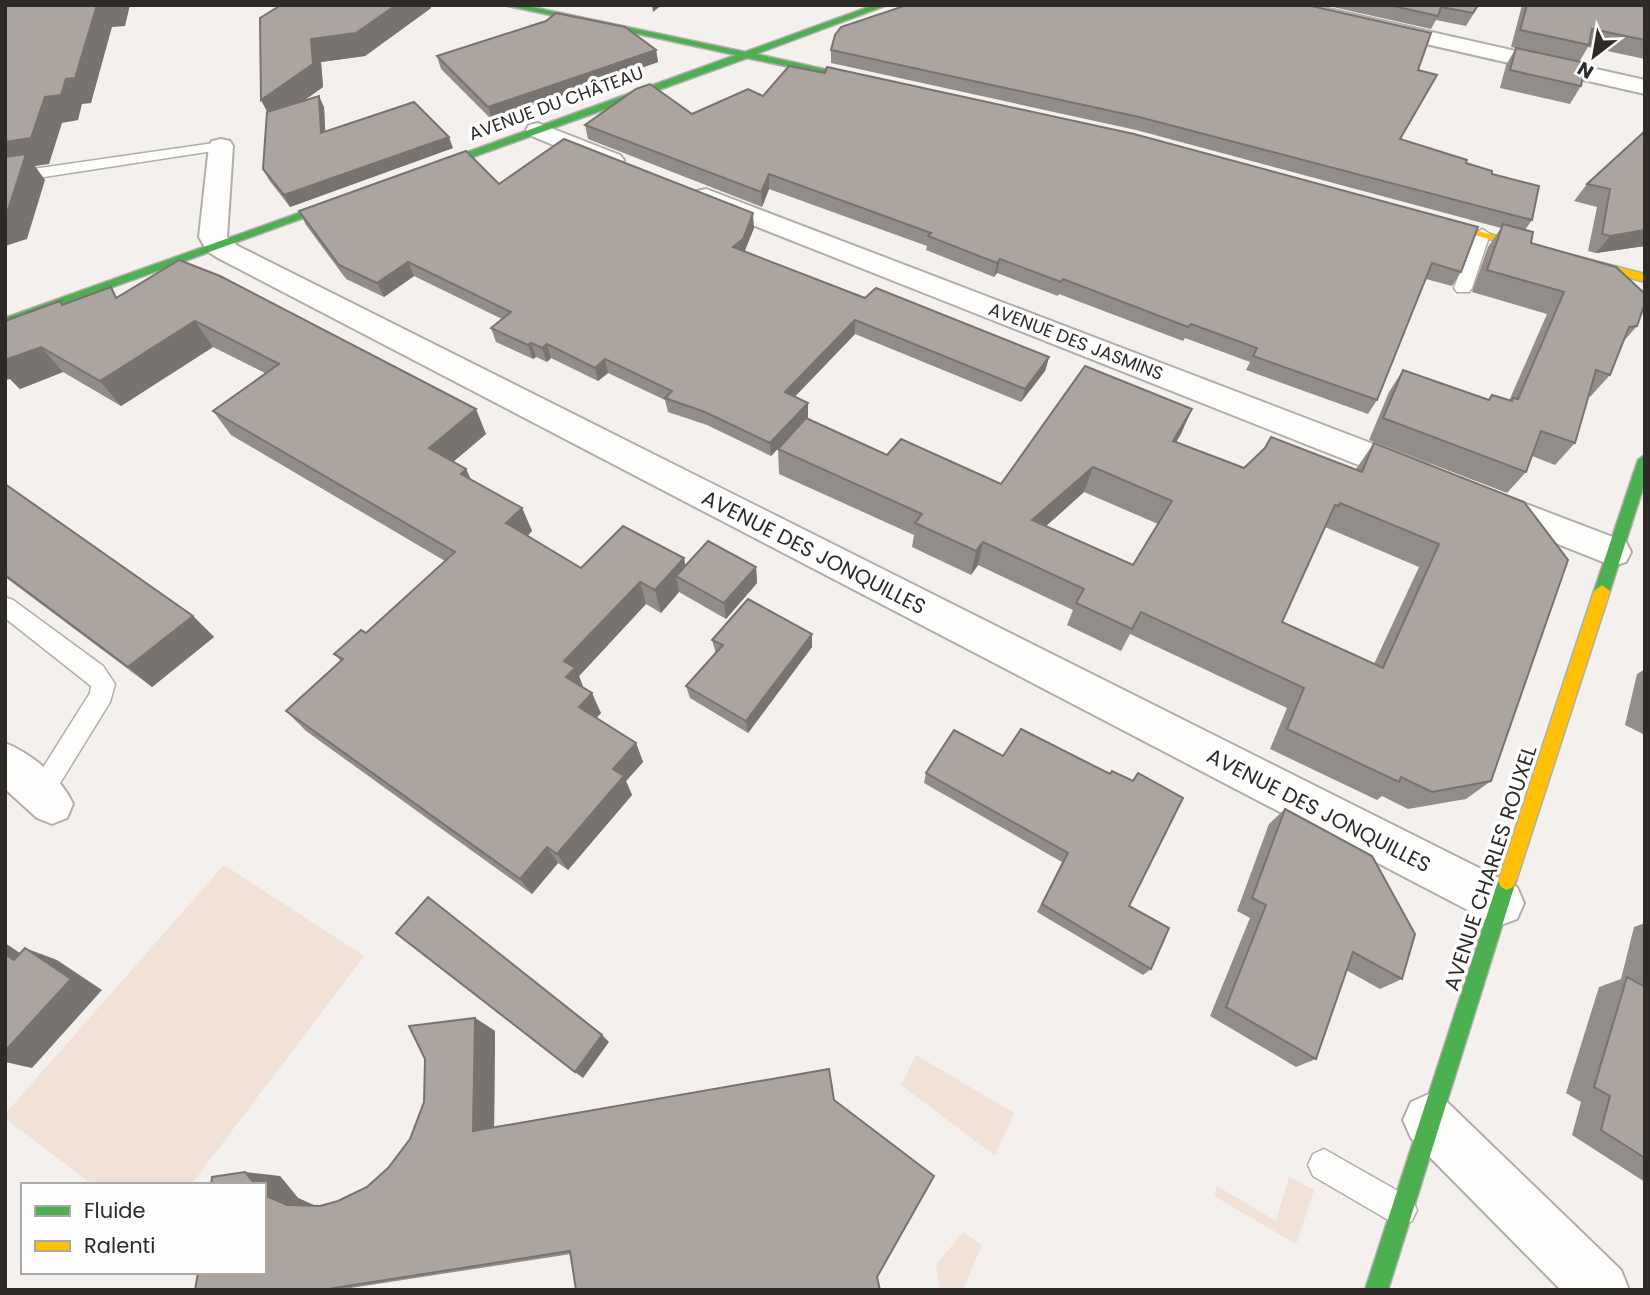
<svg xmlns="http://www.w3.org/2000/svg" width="1650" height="1295" font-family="Poppins,sans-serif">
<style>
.green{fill:#f1e1d7}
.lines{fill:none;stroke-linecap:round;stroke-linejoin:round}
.lane-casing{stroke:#b0adab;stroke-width:3}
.street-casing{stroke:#b0adab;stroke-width:4}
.fast-casing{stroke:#b0adab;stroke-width:3}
.slow-casing{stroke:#b0adab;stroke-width:3}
.lane{fill:#fdfdfc;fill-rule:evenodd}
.street{fill:#fdfdfc;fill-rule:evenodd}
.fast{fill:#4caf50;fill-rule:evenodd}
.slow{fill:#ffc107;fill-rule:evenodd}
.wall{fill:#938d89;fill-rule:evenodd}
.shaded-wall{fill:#78736f}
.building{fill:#aba49f;stroke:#78736f;stroke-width:2;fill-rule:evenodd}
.labels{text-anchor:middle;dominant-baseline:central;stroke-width:7;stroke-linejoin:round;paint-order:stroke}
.far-street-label{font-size:18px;fill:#2d2a28;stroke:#fefefe}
.street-label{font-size:21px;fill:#2d2a28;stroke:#fefefe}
</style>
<rect width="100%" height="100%" fill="#f4f0ed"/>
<g class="green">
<polygon points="224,865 364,956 191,1185 93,1185 5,1118 5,1114"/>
<polygon points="916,1055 1014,1113 995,1156 901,1085"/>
<polygon points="1289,1177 1314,1190 1296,1244 1214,1196 1217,1186 1276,1221"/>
<polygon points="963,1232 982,1245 963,1290 940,1290 936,1265"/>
</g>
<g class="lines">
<g class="lane-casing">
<g id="lane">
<polygon points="221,142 226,143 228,146 226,149 5,183 5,173"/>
<polygon points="1482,229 1490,234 1472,288 1469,292 1457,292 1454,288 1474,234"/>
<polygon points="5,597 13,600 103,666 115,684 110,702 49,801 40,805 31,801 27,793 90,693 91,686 5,618"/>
<polygon points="1324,1149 1412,1199 1417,1210 1412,1221 1401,1226 1390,1221 1313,1176 1308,1165 1313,1154"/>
</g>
</g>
<g class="street-casing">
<g id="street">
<polygon points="1271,5 1311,5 1645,80 1645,94 1281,11 1274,9"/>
<polygon points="538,123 620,155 624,160 620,165 611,168 602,165 529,135 526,130 529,125"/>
<polygon points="221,139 230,141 233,146 227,237 238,246 1517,887 1524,903 1517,919 1501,925 1485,919 218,258 207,251 199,237 209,146 212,141"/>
<polygon points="706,189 1428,465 1433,474 1428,483 1416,486 1404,483 697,203 693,197 697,191"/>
<polygon points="1492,491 1626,542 1631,552 1626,562 1613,566 1480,513 1475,504 1480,495"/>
<path d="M5 743C31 753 62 779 73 804L67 818 52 824 37 818 5 789Z"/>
<polygon points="1429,1094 1447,1102 1621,1270 1629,1290 1561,1290 1411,1138 1403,1120 1411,1102"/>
</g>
</g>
<g class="fast-casing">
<g id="fast">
<polygon points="504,5 522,5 745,52 874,5 887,5 756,54 882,82 877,85 747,58 423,175 415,175 415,171 736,55"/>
<polygon points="349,195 354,198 353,200 5,326 5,318"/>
<polygon points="1645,455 1645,482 1610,591 1602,597 1594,591 1638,460"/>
<polygon points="1507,872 1513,875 1516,881 1388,1290 1365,1290 1498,881 1501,875"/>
</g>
</g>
<g class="slow-casing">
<g id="slow">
<polygon points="1420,216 1645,274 1645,282 1420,220"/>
<polygon points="1602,585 1610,591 1516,881 1513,887 1507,890 1501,887 1498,881 1594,591"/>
</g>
</g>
<use href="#lane" class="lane"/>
<use href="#street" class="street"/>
<use href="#fast" class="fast"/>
<use href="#slow" class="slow"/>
</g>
<g class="wall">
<polygon points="281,5 430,5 431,8 365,56 321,62 323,87 304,100 324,107 325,131 453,148 290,207 269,180 263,169 268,112 261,100"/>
<polygon points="1324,5 1479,5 1466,26 1436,20 1431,29"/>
<polygon points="1522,5 1645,5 1645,59 1588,47 1579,62 1581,86 1570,104 1500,88 1506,65 1516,48 1511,47"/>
<polygon points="656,50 658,62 492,120 441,69 437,56"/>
<polygon points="831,50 1418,70 1430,88 1400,139 1492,174 1532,220 1525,230 1531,243 1637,326 1623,342 1610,375 1590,397 1589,396 1575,443 1555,465 1532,456 1526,472 1507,493 1369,440 1389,392 1403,370 1488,400 1492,395 1509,401 1547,314 1472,292 1488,247 1501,228 1136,130 831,63"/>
<polygon points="789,66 1461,272 1452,286 1426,279 1377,400 1368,414 1246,370 1250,362 1185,338 1183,341 1059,294 1058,296 997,273 994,277 926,250 927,246 769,189 762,207 588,139 585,125 692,114 763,96"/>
<polygon points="1645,131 1645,246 1596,253 1588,251 1597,207 1574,201 1587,184"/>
<path d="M499 184 754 228 744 252 865 298 1049 357 1045 371 1021 402 855 334 794 397 808 403V417L807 418 887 455 1001 484 1192 409 1176 442 1244 468 1356 469 1374 443 1524 502 1491 781 1466 799 1408 809 1382 796 1377 800 1270 749 1287 708 1130 634 1121 651 1067 625 1073 610 978 565 971 575 912 547 914 535 779 474 778 449 795 430 771 456 707 425 668 412 665 400 608 373 598 381 551 358 547 362 536 357 533 359 496 342 491 328 502 319 414 276 384 297 346 279 306 225 299 211ZM1084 492 1158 524 1133 565 1046 526ZM1325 527 1419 567 1374 664 1282 622Z"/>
<polygon points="179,260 486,434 453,462 466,469 471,480 522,508 532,531 527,536 581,568 684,558 685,566 756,567 757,583 726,619 679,592 661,613 646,604 579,676 583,688 601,713 596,718 636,743 643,762 626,781 632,795 568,870 558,863 532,894 306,731 286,711 341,661 334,654 366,633 445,561 231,435 213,411 265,373 213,347 121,406 63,372 20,389 10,379 7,320 60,301 63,305 118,297"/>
<polygon points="5,484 193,616 214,637 152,687 5,577"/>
<polygon points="712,640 812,647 748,733 690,698 686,686 716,654"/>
<polygon points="1645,669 1645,735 1625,725 1637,674"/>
<polygon points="1003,756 1110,774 1132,781 1138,773 1129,906 1151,969 1143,975 1037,912 1062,862 924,783 926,773"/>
<polygon points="1285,809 1402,979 1380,989 1346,970 1316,1059 1296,1067 1210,1016 1250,918 1237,911 1269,824"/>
<polygon points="1645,923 1645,1182 1572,1135 1581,1102 1566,1093 1599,987 1621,979 1634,927"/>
<polygon points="475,1018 495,1031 494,1127 829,1069 571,1254 338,1290 195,1290 280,1176 298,1198 316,1206 320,1206 338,1201 367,1187 388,1168 410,1139"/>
</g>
<g class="shaded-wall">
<polygon points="97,5 130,5 125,26 112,27 91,103 82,104 78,120 62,123 49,164 35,166 45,180 27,239 5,246 5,142 45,97 66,79"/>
<polygon points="396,5 430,5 431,8 365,56 321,62 323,87 273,123 261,100 311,39"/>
<polygon points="652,5 662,5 653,12"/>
<polygon points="656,50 658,62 492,120 488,107"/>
<polygon points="1437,75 1430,88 1393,152 1400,139"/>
<polygon points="319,96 324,107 326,145 321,133"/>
<polygon points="449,137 453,148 290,207 284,195"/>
<polygon points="769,174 769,189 762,207 761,192"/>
<polygon points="753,213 754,228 744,253 733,247"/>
<polygon points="1645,230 1645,246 1596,253 1610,236"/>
<polygon points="1000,259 997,273 994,277 997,263"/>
<polygon points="408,262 414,276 384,297 377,283"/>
<polygon points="855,320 855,334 786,406 785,392"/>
<polygon points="195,321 213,347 121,406 100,381"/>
<polygon points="531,343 536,357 533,359 528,345"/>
<polygon points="547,344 551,358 547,362 542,348"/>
<polygon points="41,347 63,372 20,389 10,379 5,380 5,360"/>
<polygon points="1049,357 1045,371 1021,402 1025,389"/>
<polygon points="605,359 608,373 598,381 595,368"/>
<polygon points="808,403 808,417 771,456 770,443"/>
<polygon points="476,409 486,434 441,472 429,448"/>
<polygon points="1192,409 1181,434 1162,465 1173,441"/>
<polygon points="1093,467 1084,492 1026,544 1032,520"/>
<polygon points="466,469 477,493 461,474"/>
<polygon points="522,508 532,531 517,547 506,523"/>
<polygon points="983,542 978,565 971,575 976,551"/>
<polygon points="684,558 688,581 676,576 679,592 661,613 655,590"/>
<polygon points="756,567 757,583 726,619 724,603"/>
<polygon points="640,582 646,604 579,676 584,689 566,677 564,661"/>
<polygon points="193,616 214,637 152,687 128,667"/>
<polygon points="812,634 812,647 748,733 746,721"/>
<polygon points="592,693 601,713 588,727 579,707"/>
<polygon points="636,743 643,762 626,781 632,795 568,870 557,854 613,769"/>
<polygon points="547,847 558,863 532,894 520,879"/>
<polygon points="5,943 47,971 14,960 5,954"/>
<polygon points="25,948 57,960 102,990 32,1068 5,1062 5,1051"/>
<polygon points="475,1018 495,1031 494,1138 473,1131"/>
<polygon points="602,1035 609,1042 583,1078 575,1072"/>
<polygon points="245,1172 280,1176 298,1198 320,1208 287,1205 264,1195 264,1185 256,1185"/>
</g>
<g class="building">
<polygon points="5,5 97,5 75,78 66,79 61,95 45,97 31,138 5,142"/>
<polygon points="281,5 396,5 356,33 311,39 313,64 261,100 260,18"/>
<polygon points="907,5 1307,5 1431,33 1418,70 1437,75 1400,139 1467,160 1466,163 1492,171 1492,174 1539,186 1532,220 1139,117 831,50 835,35 841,27"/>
<polygon points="1389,5 1478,5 1473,13 1441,7 1438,16"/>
<polygon points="1527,5 1645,5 1645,40 1592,29 1589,45 1520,30"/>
<polygon points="556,13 625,27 656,50 488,107 437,56 546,21"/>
<polygon points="1516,48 1586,63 1581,86 1510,70"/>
<polygon points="789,66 825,73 827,67 1134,134 1478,227 1461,272 1432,263 1377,400 1253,356 1257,348 1191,324 1188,327 1063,279 1061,282 1000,259 997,263 928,236 931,233 769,174 761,192 585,125 636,89 650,84 692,114 748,89 763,96"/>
<polygon points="319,96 321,133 414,102 449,137 284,195 263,169 267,112"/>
<polygon points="1645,131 1645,230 1610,236 1602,234 1610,189 1587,184"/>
<polygon points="564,139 753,213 743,239 733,247 865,298 876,288 1049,357 1025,389 855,320 785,392 808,403 770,443 705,412 665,398 672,391 605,359 595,368 547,344 542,348 531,343 528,345 491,328 511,312 408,262 377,283 339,265 299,211 466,151 499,184"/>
<polygon points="26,154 7,213 5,213 5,157"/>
<polygon points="1503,224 1533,232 1531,243 1616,267 1645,294 1645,303 1637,326 1629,327 1610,375 1596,370 1575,443 1541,431 1526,472 1383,418 1403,370 1489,400 1492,395 1512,401 1513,398 1518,399 1564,292 1487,270"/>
<polygon points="179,260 220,276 476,409 429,448 466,469 461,474 522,508 506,523 581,568 623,526 684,558 655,590 640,582 564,661 575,668 566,677 592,693 579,707 636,743 613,769 624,776 557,854 547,847 520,879 286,711 343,659 334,654 361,630 366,633 455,552 213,411 279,364 195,321 100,381 41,347 5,360 5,321 60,301 62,305 111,287 116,298"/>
<path d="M1085 366 1192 409 1173 441 1244 468 1265 448 1271 437 1362 472 1374 443 1524 502 1568 560 1491 781 1432 792 1401 777 1399 782 1287 729 1304 688 1141 612 1132 629 1076 603 1084 589 983 542 976 551 915 523 922 514 778 449 806 418 887 455 901 439 1001 484ZM1093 467 1172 501 1133 565 1032 520ZM1340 503 1439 544 1383 668 1282 622 1335 505 1339 506Z"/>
<polygon points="5,484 193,616 128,667 5,575"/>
<polygon points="708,541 756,567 724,603 676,576"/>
<polygon points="748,599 812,634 746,721 686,686 723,645 712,640"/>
<polygon points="1021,729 1110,774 1112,771 1133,781 1138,773 1183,798 1129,906 1169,928 1151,969 1042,904 1068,853 926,773 954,730 1003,756"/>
<polygon points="1285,809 1372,856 1415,934 1402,979 1353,952 1316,1059 1226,1007 1266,905 1252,898"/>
<polygon points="428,897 602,1035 575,1072 396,933"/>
<polygon points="25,948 71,979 5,1051 5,954 14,960"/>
<polygon points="1627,977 1645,987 1645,1158 1601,1130 1610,1096 1594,1087"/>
<polygon points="475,1018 473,1131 829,1069 834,1100 934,1176 877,1277 880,1290 576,1290 570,1251 322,1290 195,1290 198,1272 264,1272 264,1195 287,1205 320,1206 338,1201 367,1187 388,1168 410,1139 424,1102 425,1059 409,1026"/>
<polygon points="245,1172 256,1185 211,1185 212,1177"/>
</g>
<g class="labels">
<g class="far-street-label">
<text transform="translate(556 103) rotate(-20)">AVENUE DU CHÂTEAU</text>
<text transform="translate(1076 341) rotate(21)">AVENUE DES JASMINS</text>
</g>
<g class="street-label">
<text transform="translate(814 552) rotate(27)">AVENUE DES JONQUILLES</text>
<text transform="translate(1319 810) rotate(27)">AVENUE DES JONQUILLES</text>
<text transform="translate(1490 868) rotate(-72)">AVENUE CHARLES ROUXEL</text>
</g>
</g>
<rect width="1650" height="1295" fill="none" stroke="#2d2a28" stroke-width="14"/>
<rect x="21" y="1183" width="245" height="91" fill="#fefefe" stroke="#aaa9a8" stroke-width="2"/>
<rect x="35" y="1206" width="35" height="10" fill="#4caf50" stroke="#aaa9a8" stroke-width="2"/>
<text x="84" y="1218" font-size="21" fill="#2d2a28">Fluide</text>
<rect x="35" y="1241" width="35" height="10" fill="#ffc107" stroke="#aaa9a8" stroke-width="2"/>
<text x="84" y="1253" font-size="21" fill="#2d2a28">Ralenti</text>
<g transform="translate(1594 56) rotate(211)" stroke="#fefefe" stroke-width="5" paint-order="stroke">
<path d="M0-5L12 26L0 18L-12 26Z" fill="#2d2a28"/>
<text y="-10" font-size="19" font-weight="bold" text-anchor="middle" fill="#2d2a28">N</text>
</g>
</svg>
